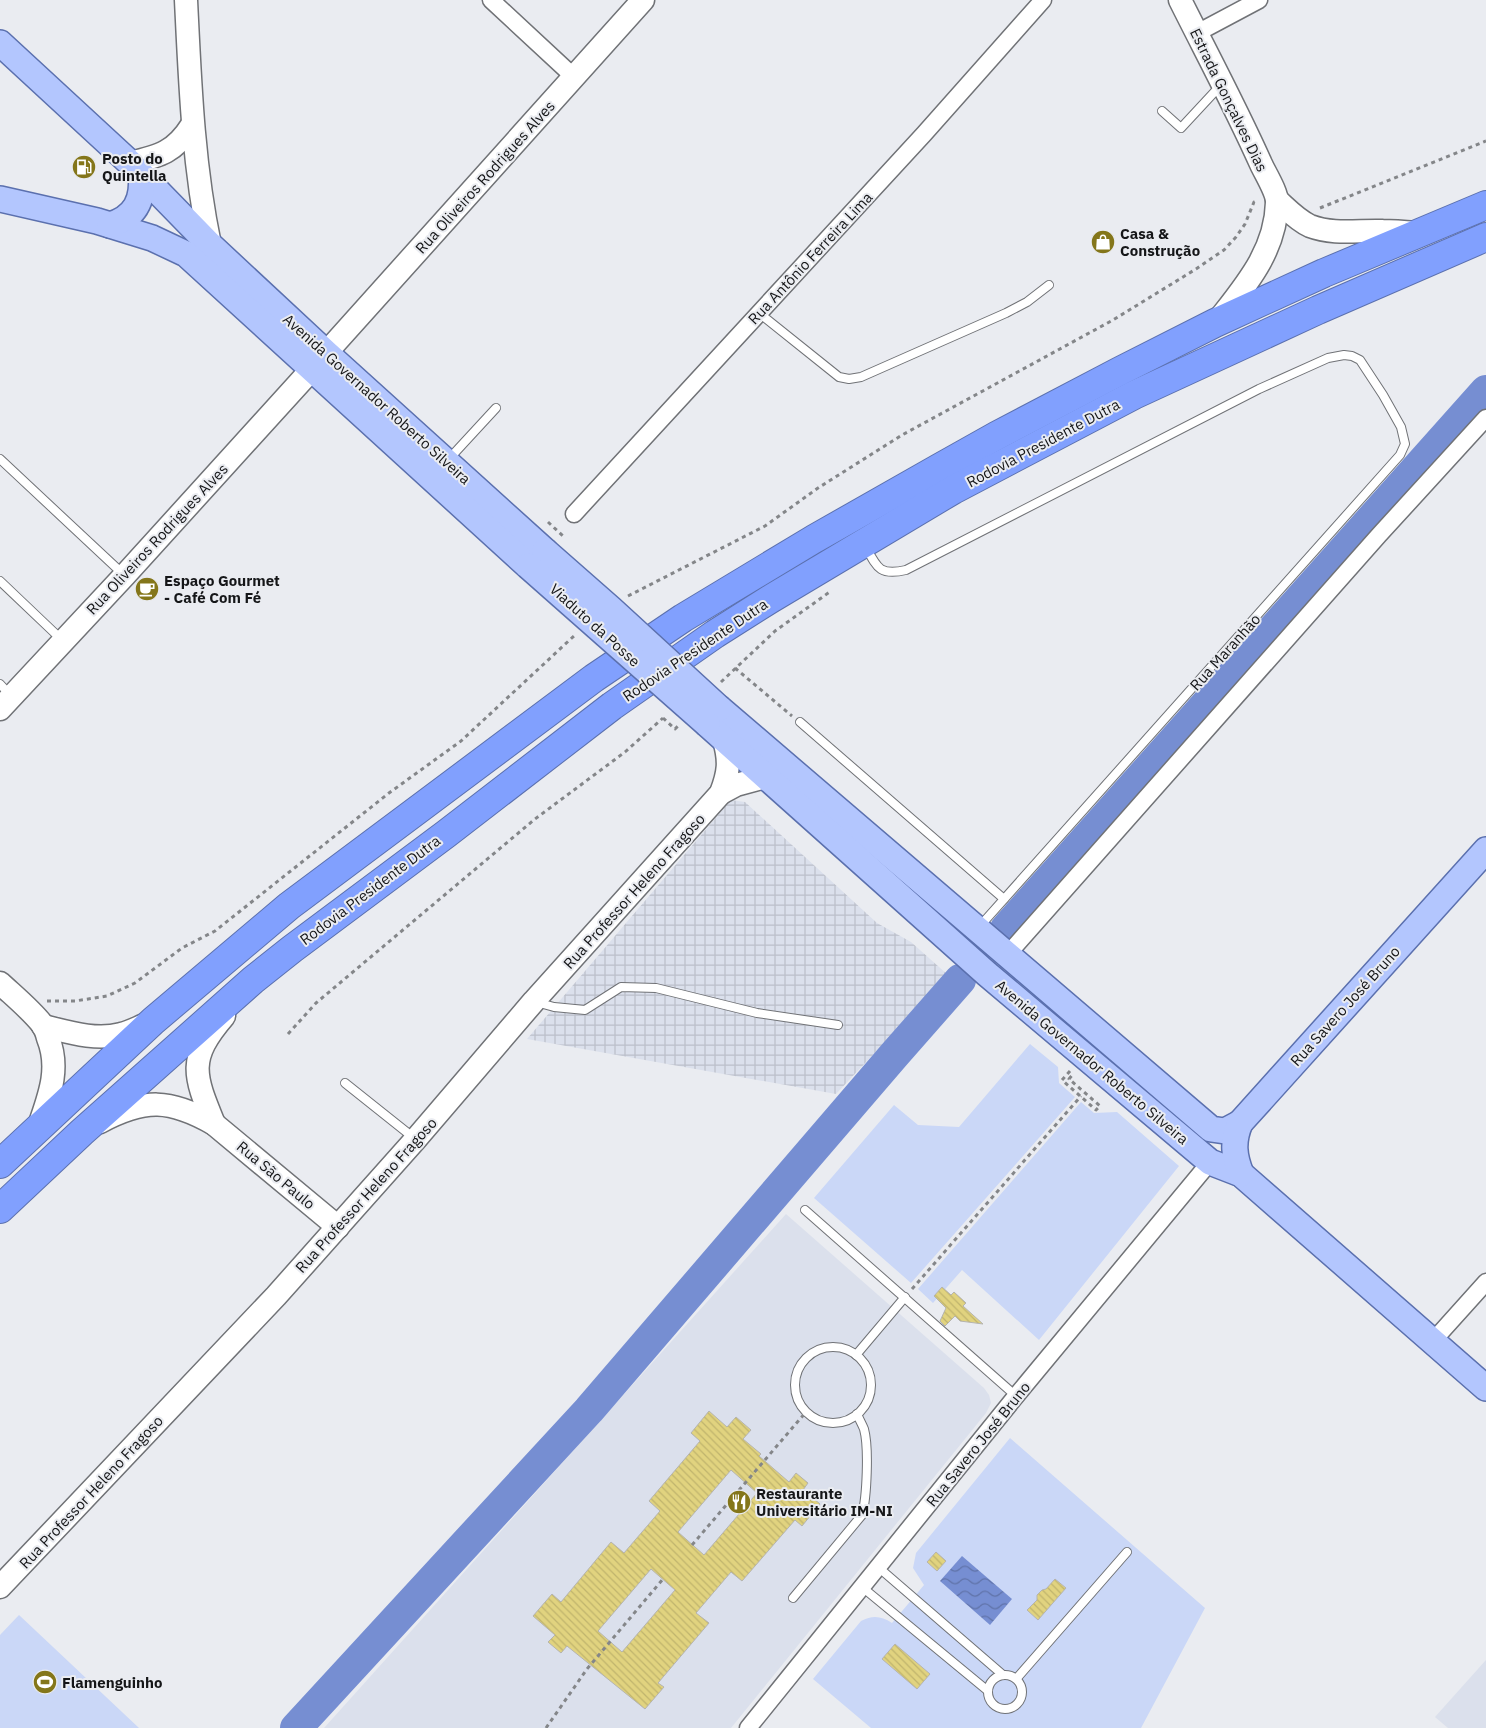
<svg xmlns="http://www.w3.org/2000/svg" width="1486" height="1728" font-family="'IBM Plex Sans',sans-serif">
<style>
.built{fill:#dbe0ec}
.industrial{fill:url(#industrial-grid)}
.grass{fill:#cad7f7}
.water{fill:url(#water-waves)}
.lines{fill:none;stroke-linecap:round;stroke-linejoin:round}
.river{stroke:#768ed2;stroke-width:32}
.building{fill:url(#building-back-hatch);stroke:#b5b4af;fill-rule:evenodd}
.lane-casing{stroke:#707276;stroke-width:10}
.street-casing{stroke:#707276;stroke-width:19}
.secondary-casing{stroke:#707276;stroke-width:25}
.primary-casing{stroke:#5b70ae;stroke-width:28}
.highway-casing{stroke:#5b70ae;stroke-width:30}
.path{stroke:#848689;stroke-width:3;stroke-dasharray:4 4;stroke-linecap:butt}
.lane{stroke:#fff;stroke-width:8}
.street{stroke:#fff;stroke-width:16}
.secondary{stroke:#fff;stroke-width:22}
.primary{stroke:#b3c6fe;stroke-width:25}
.highway{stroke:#81a0fe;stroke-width:28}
.primary-bridge-casing{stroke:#5b70ae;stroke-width:28;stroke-linecap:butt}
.primary-bridge{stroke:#b3c6fe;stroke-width:25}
.labels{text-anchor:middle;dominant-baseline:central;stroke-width:4;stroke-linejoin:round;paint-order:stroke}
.street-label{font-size:15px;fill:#151618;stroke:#eaecf1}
.poi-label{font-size:15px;font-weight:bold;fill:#151618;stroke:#eaecf1;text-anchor:start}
</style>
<defs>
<pattern id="industrial-grid" width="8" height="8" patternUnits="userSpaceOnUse" patternTransform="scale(1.25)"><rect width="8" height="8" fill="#dbe0ec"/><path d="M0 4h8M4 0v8" fill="none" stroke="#bbbfca"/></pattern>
<pattern id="water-waves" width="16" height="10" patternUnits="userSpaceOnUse" patternTransform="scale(1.25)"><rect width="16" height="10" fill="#768ed2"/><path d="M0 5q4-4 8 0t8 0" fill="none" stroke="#6073a9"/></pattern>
<pattern id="building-back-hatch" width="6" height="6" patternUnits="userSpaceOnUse" patternTransform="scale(1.25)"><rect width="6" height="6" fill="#e1d37f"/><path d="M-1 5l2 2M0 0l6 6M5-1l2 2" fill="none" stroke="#c0b46d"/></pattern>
</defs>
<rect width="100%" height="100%" fill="#eaecf1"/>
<g class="built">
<polygon points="786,1214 984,1388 989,1395 991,1403 986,1413 731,1728 324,1728"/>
<polygon points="1486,1660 1486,1728 1448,1728 1435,1717"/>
</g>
<polygon class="industrial" points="731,800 745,802 877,923 911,942 948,975 836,1094 527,1039"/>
<g class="grass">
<polygon points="1030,1044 1058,1067 1059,1083 1075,1097 911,1283 814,1198 894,1105 918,1125 959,1127"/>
<polygon points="1081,1102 1094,1113 1117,1112 1179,1166 1039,1340 962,1270 933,1303 918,1289"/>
<path d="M1010 1438 1205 1608 1141 1728H871L813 1679 861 1621C873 1615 881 1616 892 1623L924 1585 913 1568 916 1553Z"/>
<polygon points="19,1615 139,1728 0,1728 0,1635"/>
</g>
<polygon class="water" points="962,1556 1012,1599 990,1625 940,1581"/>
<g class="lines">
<g class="river">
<polyline points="1006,929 1486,391"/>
<polyline points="296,1728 589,1410 894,1055 960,980"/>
</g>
</g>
<g class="building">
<polygon points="942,1287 951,1295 954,1292 966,1303 963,1306 983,1324 960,1321 955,1316 945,1326 940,1321 946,1308 934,1296"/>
<path d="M709 1411 727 1427 736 1417 751 1430 743 1439 761 1454 759 1456 789 1482 796 1473 808 1483 803 1490 820 1504 802 1526 795 1520 742 1581 731 1572 696 1613 709 1623 658 1683 664 1687 645 1709 567 1646 561 1653 548 1642 555 1635 533 1616 552 1594 561 1602 611 1542 624 1553 660 1511 649 1501 700 1441 691 1433ZM731 1470 757 1493 704 1555 678 1532ZM651 1569 675 1590 622 1652 598 1631Z"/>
<polygon points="936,1552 946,1561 937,1571 927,1562"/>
<polygon points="1055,1579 1066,1588 1038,1620 1027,1610 1037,1600 1037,1595 1042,1590 1046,1589"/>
<polygon points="895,1644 930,1674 917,1689 882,1659"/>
</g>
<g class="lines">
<g class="lane-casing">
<g id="lane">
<polyline points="1162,111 1181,128 1220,86"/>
<polyline points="759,313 839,377 849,379 861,377 1006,313 1027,302 1049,285"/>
<polyline points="0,459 123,574"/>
<polyline points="448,460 496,408"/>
<path d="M866 547C877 568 880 576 906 570L1259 389 1328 358 1344 355 1352 356 1360 360 1383 395 1401 427 1405 444 1400 455 980 926"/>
<polyline points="0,581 62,640"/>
<polyline points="0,684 10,695"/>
<polyline points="800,722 1004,899"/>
<polyline points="536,1002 554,1007 585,1010 621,987 656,988 757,1013 838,1025"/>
<polyline points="345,1083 414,1138"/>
<polyline points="805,1210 1016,1396"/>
<circle cx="833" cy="1385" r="38"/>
<polyline points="856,1355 905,1297"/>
<polyline points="878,1567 1003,1675"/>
<polyline points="862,1587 988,1691"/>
<path d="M793 1598 862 1515C867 1497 869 1447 864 1429 862 1424 859 1419 857 1414"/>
<circle cx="1005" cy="1692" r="17"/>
<polyline points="1017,1678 1127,1552"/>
</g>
</g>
<g class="street-casing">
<g id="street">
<polyline points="491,0 574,77"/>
<polyline points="1197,33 1259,0"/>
<polyline points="574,514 924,134 1043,0"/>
<polyline points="1007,955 1379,535 1486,418"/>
<polyline points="1433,1341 1486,1282"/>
<polyline points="748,1728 1016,1396 1210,1162"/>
</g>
</g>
<g class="secondary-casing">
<g id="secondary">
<path d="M186 0C190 82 193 164 210 245"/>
<path d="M1180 0C1207 54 1236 108 1261 164 1265 173 1277 192 1277 202 1276 251 1245 286 1217 322"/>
<path d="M130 163C160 156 175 152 192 125"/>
<path d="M1277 200C1287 209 1297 220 1310 226 1334 235 1358 230 1383 231 1394 231 1406 232 1417 233"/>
<polyline points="326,353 643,0"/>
<polyline points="0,709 125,575 312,369"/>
<polyline points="721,793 736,785 765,777"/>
<path d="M0 983C14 996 30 1009 42 1024 45 1028 47 1034 48 1038 61 1070 48 1099 38 1129"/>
<path d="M43 1026C68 1032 96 1041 121 1034 130 1032 139 1027 147 1024"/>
<path d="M100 1122C145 1098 170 1099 214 1124L338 1227"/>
<path d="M214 1124C194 1075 187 1059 224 1016"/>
<path d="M0 1587 276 1296 415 1140 534 1001 721 793C729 772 730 761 724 740"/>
</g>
</g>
<g class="primary-casing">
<g id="primary">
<polyline points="0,43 130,163 210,245 326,353 545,551"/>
<polyline points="0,199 97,221 152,238 186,254 528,566"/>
<path d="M110 225C135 217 144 200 141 174"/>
<polyline points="719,708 1211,1129 1225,1131 1240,1123"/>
<polyline points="707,724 987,974 1210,1162 1241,1174 1486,1388"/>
<path d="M1241 1174C1234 1156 1232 1142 1240 1123L1486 850"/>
</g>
</g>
<g class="highway-casing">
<g id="highway">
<polyline points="0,1164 153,1021 289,906 594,678 683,618 814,539 939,468 996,436 1120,371 1215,323 1324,273 1486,205"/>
<polyline points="0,1209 82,1132 253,980 292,949 446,834 612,706 715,634 772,598 953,490 1134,395 1318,310 1486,237"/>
</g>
</g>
<g class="path">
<polyline points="1320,208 1486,141"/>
<polyline points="548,522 564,537"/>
<polyline points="628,596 765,526 818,488 902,435 1113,320 1196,269 1224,250 1236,237 1245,224 1254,202 1258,200"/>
<polyline points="735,668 792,716"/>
<polyline points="721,682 775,631 831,591"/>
<polyline points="663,718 675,729 678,726"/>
<polyline points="47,1001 75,1001 107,996 135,983 182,948 215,931 389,793 461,741 575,635"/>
<polyline points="288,1034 316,1003 535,819 625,752 663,718"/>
<polyline points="1070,1071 1062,1080 1096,1110 1100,1106 1069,1079 1074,1073"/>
<polyline points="912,1289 1081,1096"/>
<polyline points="692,1545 806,1412"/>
<polyline points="546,1728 587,1669 663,1579"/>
</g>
<use href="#lane" class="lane"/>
<use href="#street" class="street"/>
<use href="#secondary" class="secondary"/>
<use href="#primary" class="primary"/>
<use href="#highway" class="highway"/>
<g class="primary-bridge-casing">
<g id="primary-bridge">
<polyline points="545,551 611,609 719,708"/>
<polyline points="528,566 707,724"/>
</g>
</g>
<use href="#primary-bridge" class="primary-bridge"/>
</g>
<defs>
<g id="fuel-disc" transform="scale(1.25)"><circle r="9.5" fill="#84761a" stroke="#eaecf1"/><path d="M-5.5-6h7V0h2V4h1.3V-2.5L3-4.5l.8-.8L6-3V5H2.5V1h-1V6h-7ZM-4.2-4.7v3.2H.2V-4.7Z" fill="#fff"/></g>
<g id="shop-disc" transform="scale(1.25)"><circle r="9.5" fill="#84761a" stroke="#eaecf1"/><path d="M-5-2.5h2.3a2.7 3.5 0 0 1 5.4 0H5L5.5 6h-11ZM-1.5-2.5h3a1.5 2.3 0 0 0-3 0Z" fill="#fff"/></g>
<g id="cafe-disc" transform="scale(1.25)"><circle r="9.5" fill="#84761a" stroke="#eaecf1"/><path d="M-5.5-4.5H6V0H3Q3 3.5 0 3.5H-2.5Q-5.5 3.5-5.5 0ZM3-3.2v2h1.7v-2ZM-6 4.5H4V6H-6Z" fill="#fff"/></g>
<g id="restaurant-disc" transform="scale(1.25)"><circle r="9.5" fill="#84761a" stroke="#eaecf1"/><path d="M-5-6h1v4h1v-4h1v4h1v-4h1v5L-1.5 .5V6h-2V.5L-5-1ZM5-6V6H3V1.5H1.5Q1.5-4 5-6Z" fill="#fff"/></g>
<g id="stadium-disc" transform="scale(1.25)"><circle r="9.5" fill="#84761a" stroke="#eaecf1"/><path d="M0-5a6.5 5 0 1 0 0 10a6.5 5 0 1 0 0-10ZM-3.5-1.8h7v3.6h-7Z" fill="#fff"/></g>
</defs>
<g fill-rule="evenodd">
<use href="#fuel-disc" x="84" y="167"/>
<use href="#shop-disc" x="1103" y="242"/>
<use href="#cafe-disc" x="147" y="589"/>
<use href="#restaurant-disc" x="739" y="1502"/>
<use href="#stadium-disc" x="45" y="1682"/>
</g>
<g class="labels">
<g class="street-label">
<text transform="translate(1229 100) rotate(64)">Estrada Gonçalves Dias</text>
<text transform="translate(485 177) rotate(-48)">Rua Oliveiros Rodrigues Alves</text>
<text transform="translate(810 258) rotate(-47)">Rua Antônio Ferreira Lima</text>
<text transform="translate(377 399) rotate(42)">Avenida Governador Roberto Silveira</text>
<text transform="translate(1043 443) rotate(-28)">Rodovia Presidente Dutra</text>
<text transform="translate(157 539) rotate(-47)">Rua Oliveiros Rodrigues Alves</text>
<text transform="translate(595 625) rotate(42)">Viaduto da Posse</text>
<text transform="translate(695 650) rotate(-34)">Rodovia Presidente Dutra</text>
<text transform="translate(1225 652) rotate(-48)">Rua Maranhão</text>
<text transform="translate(370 890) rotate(-37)">Rodovia Presidente Dutra</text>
<text transform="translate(634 891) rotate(-48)">Rua Professor Heleno Fragoso</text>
<text transform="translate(1345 1006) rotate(-48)">Rua Savero José Bruno</text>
<text transform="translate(1092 1062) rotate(40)">Avenida Governador Roberto Silveira</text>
<text transform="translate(276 1175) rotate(40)">Rua São Paulo</text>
<text transform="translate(366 1195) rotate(-48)">Rua Professor Heleno Fragoso</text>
<text transform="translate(978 1444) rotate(-51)">Rua Savero José Bruno</text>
<text transform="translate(91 1492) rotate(-47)">Rua Professor Heleno Fragoso</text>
</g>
<g class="poi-label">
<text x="102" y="158">Posto do<tspan x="102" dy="17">Quintella</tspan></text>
<text x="1120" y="233">Casa &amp;<tspan x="1120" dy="17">Construção</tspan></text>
<text x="164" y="580">Espaço Gourmet<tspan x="164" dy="17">- Café Com Fé</tspan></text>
<text x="756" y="1493">Restaurante<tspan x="756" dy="17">Universitário IM-NI</tspan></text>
<text x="62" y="1682">Flamenguinho</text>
</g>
</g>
</svg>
